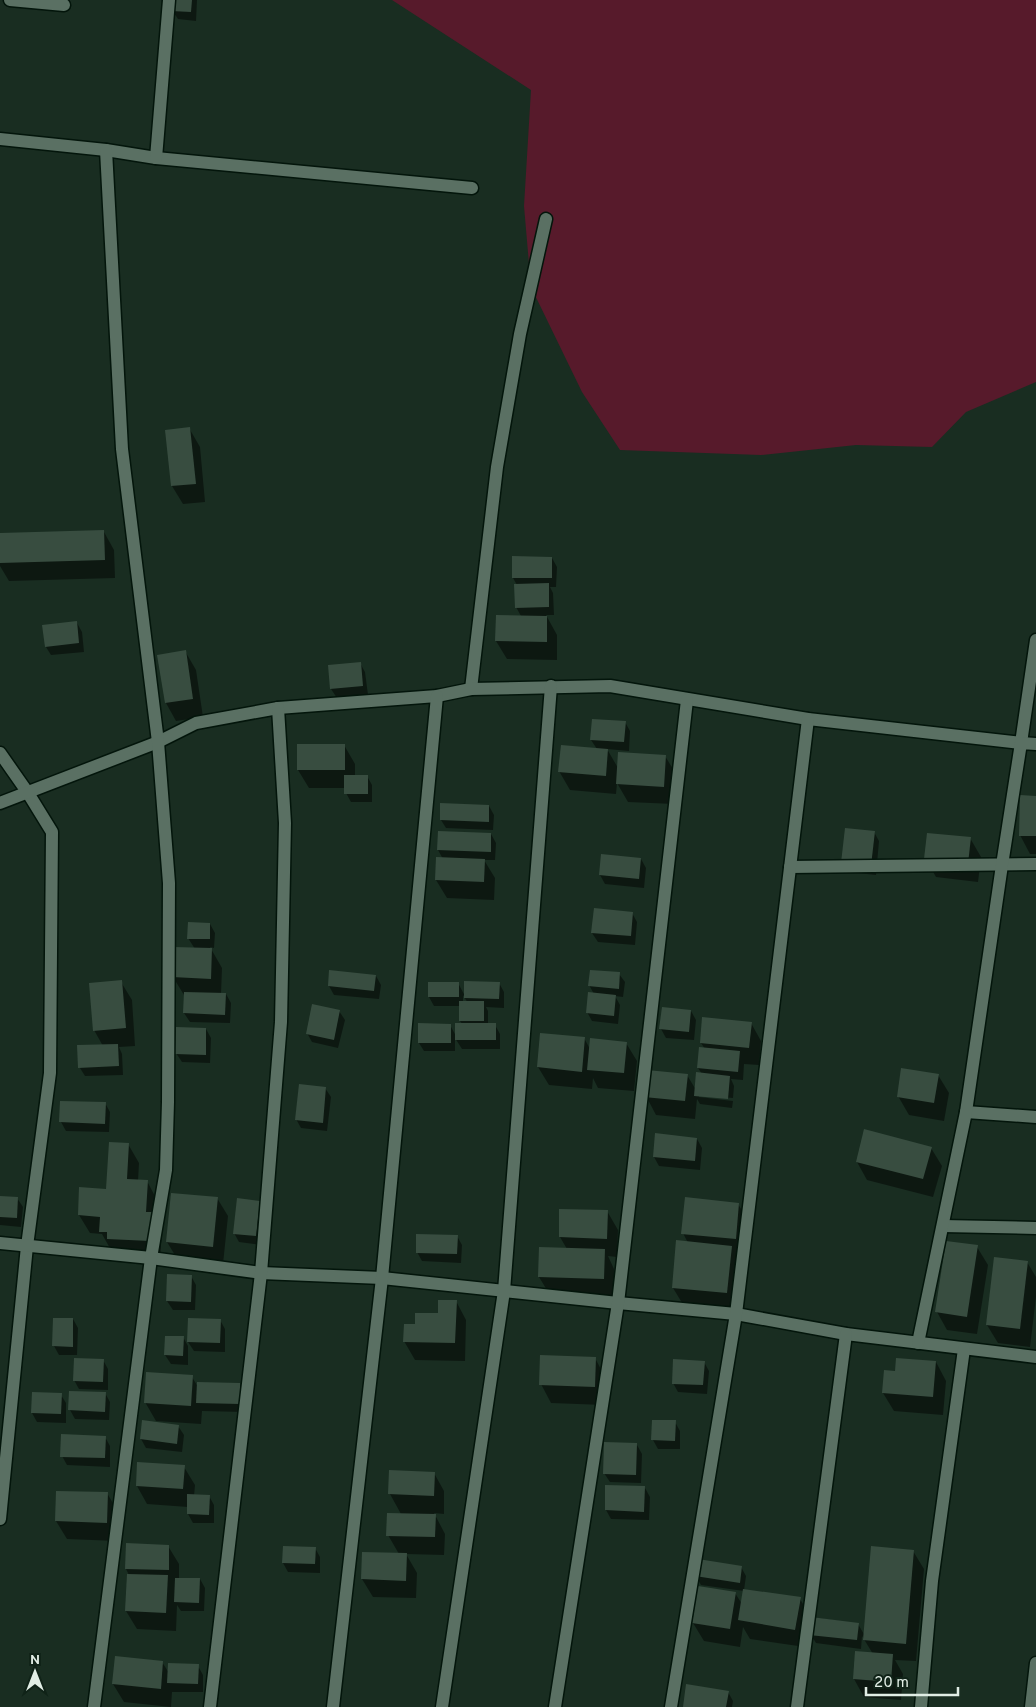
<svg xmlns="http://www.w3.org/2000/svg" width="1036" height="1707" font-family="Overpass,sans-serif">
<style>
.green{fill:#571a2b}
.shadow{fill:#0007;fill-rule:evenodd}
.building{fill:#384d40}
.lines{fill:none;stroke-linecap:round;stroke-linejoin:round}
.minor-casing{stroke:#03150b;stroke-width:15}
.minor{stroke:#5a7063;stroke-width:12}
</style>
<rect width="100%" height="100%" fill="#192d21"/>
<polygon class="green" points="392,0 1036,0 1036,382 966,412 932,447 856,445 761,455 620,450 582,392 531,287 524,206 531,90"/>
<g class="shadow">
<polygon points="174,0 197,0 196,21 178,19 172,10"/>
<polygon points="189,428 200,447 205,502 183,504 172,486 167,431"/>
<polygon points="104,532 114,550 115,578 9,581 0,566 0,535"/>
<polygon points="552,558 557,567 556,587 550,587 553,593 554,615 546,615 557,635 557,660 507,659 496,641 521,616 516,607 517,585 513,578"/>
<polygon points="77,623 82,632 84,652 51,655 46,647"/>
<polygon points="185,651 196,670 203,717 176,721 166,703"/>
<polygon points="360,663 365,672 368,695 337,698 331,689 329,666"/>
<polygon points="625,722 630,731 629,751 607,749 618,768 665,756 676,774 674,804 628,802 617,783 616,794 570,790 559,771 597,749 591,740"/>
<polygon points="344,745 355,764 355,776 367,776 372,785 372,802 351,802 346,793 345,788 309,788 298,770"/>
<polygon points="1036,797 1036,854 1030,854 1020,835"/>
<polygon points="489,806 494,815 493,830 446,828 441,820"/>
<polygon points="874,832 879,841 876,875 848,872"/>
<polygon points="491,834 496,843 495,860 484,860 495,878 494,900 447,898 436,880 443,859 438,850"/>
<polygon points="970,838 981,857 978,882 936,877 926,859"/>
<polygon points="641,859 646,868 644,888 605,884 600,875"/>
<polygon points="632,913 637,922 635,945 598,942 592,933"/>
<polygon points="210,924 215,933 214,948 210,947 222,968 221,994 226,994 231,1003 230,1023 190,1022 184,1013 184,995 173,977 195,949 188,938"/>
<polygon points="619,974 625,982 623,997 615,996 620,1005 618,1024 592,1021 587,1012 594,994 589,985"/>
<polygon points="376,976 381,985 379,999 334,995 329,986"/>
<polygon points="121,982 132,1000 135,1046 119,1047 122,1054 123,1075 85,1076 80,1068 103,1046 94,1030"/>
<path d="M429 983H458L465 996 499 983 504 992V1008L486 1007 488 1011V1025H495L500 1034V1049H462L455 1038V1051H424L419 1043 450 1025 456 1036 463 1025 460 1021V1006H434L429 997ZM463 995 466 1000 468 1003H463Z"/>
<polygon points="339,1011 345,1020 338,1048 312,1042 307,1033"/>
<polygon points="691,1011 696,1020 694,1040 666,1038 661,1029"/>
<polygon points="751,1023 761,1041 759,1065 744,1064 743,1080 731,1079 734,1086 733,1098 699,1095 699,1097 733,1101 732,1108 700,1104 697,1099 695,1119 656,1115 646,1096 687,1075 696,1090 702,1074 698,1068 705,1049 701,1043"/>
<polygon points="206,1029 211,1038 210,1063 182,1062 176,1053"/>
<polygon points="541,1034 584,1038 590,1049 626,1043 637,1061 634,1091 598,1088 593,1078 592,1089 549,1085 538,1067"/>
<polygon points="938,1075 949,1093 944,1121 909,1115 898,1096"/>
<polygon points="325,1088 331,1097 327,1131 301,1128 296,1119"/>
<polygon points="105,1103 110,1112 109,1132 66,1131 61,1122"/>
<polygon points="697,1139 702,1148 700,1170 659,1166 654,1157"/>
<polygon points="128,1144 139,1163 138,1181 147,1181 157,1200 156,1222 162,1231 160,1259 111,1250 102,1234 90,1233 79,1215 108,1190"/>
<polygon points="931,1148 942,1166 933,1197 867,1180 857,1162"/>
<polygon points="0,1197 17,1198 23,1207 21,1227 0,1225"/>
<polygon points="217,1198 228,1216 223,1264 178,1260 167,1242"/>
<polygon points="260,1202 265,1211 261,1245 239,1242 234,1233"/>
<polygon points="738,1204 749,1222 746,1257 736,1256 741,1265 737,1311 684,1306 673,1288 688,1243 683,1233"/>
<polygon points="607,1211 618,1230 617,1257 608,1256 614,1269 614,1297 550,1295 539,1277 567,1249 560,1237"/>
<polygon points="457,1236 462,1245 461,1263 422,1261 417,1252"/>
<polygon points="977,1247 988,1265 977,1334 947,1330 937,1312"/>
<polygon points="1027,1262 1036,1277 1036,1297 1030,1347 998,1343 987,1325"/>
<polygon points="191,1276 196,1285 195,1310 173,1310 167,1301"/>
<polygon points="456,1301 466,1320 465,1361 415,1360 404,1341 416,1326 439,1314"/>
<polygon points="73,1319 78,1328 77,1355 59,1355 54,1346"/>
<polygon points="220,1320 225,1329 225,1352 194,1351 188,1342"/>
<polygon points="166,1337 183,1337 188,1346 188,1365 171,1364 165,1355"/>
<polygon points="595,1358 605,1377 604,1405 551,1403 541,1384"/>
<polygon points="103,1360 108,1369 108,1390 79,1389 74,1380"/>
<polygon points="704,1362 709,1371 707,1394 678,1392 673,1383"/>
<polygon points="936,1362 946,1381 943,1415 894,1411 883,1393 896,1372"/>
<polygon points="192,1377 198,1387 240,1384 245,1393 244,1412 202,1411 201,1424 156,1421 145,1402"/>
<polygon points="105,1393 110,1402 109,1420 75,1419 70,1410"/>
<polygon points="61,1395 66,1403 66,1423 37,1422 32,1413"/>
<polygon points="653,1421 675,1422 680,1431 680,1449 658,1449 653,1440"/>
<polygon points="178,1426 184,1435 182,1452 146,1448 141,1439"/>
<polygon points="105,1437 110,1446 110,1467 67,1465 62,1456"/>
<polygon points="637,1445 642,1454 641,1483 610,1482 604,1473"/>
<polygon points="184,1467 195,1485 194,1496 209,1496 214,1505 214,1523 193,1523 188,1514 188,1507 147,1504 137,1486"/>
<polygon points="434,1473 444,1491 444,1514 434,1513 445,1534 444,1555 406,1554 417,1573 416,1598 373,1597 362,1579 399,1554 388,1535 401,1514 390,1494"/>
<polygon points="645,1488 650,1497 649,1520 611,1519 606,1510"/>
<polygon points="107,1493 118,1512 117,1541 67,1539 56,1521"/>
<polygon points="168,1546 179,1564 179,1579 200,1579 205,1588 204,1611 181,1611 177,1605 176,1631 137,1629 126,1611 129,1575 126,1569"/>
<polygon points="315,1548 320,1557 320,1573 288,1572 283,1563"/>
<polygon points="913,1551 924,1569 916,1661 895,1660 903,1674 901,1700 864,1697 854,1679 873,1654 862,1636 861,1649 816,1643 811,1635 805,1647 750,1639 743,1627 740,1647 704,1641 693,1623 735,1593 742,1604 744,1591 701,1585 696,1576 741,1567 746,1576 744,1590 800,1599 811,1617 858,1624 865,1636"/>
<polygon points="162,1662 169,1673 198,1666 203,1675 203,1692 172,1692 171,1707 124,1702 113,1684"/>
<polygon points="728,1692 733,1701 732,1707 684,1707"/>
</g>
<g class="building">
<polygon points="172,0 192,0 191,12 171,11"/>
<polygon points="190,427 196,484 171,486 165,430"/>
<polygon points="104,530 105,560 0,563 0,533"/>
<polygon points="512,556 552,557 552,578 512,578"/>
<polygon points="549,583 549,607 515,608 514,584"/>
<polygon points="496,615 547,616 547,642 495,641"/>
<polygon points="77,621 79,643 45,647 42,625"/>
<polygon points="186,650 193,699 165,703 157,655"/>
<polygon points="361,662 363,686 330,689 328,665"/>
<polygon points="592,719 626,721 624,742 590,740"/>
<rect x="297" y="744" width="48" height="26"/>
<polygon points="561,745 608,749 606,776 558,772"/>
<polygon points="618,752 666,755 664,787 616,784"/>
<rect x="344" y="775" width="24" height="19"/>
<polygon points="1020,795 1036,796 1036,836 1019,836"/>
<polygon points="440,803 489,805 489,822 440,820"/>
<polygon points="845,828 875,831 871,866 841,863"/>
<polygon points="438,831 491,833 491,852 437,850"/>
<polygon points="927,833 971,837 968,864 924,859"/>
<polygon points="601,854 641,858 639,879 599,875"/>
<polygon points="436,857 485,859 484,882 435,880"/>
<polygon points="594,908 633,912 631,936 591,933"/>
<polygon points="188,922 210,923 210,939 187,939"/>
<polygon points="173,947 212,948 211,979 172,977"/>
<polygon points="329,970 376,975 374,991 328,986"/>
<polygon points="590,970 620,972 619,989 588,986"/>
<polygon points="122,980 126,1028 93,1031 89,983"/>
<polygon points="464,981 500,982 499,999 464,998"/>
<rect x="428" y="982" width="31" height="15"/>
<polygon points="184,992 226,993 225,1015 183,1013"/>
<polygon points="588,992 616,995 614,1016 586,1013"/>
<rect x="459" y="1001" width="25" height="20"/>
<polygon points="312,1004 340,1010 334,1040 306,1034"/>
<polygon points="662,1007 691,1010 689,1032 659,1029"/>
<polygon points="702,1017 752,1022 749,1048 700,1043"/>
<polygon points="418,1023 451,1024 451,1043 418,1043"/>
<rect x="455" y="1023" width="41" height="17"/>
<polygon points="176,1027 206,1028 206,1055 175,1054"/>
<polygon points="540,1033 585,1037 582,1072 537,1067"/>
<polygon points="590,1038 627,1042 624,1073 587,1070"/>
<polygon points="118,1044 119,1066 78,1068 77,1045"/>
<polygon points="699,1047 740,1051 738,1072 697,1068"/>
<polygon points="901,1068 939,1074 934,1103 897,1097"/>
<polygon points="647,1070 688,1074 685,1101 644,1097"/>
<polygon points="696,1072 730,1076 728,1099 694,1096"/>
<polygon points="299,1084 326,1087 323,1123 295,1120"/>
<polygon points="60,1101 106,1102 105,1124 59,1122"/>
<polygon points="864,1129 932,1147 923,1179 856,1162"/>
<polygon points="655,1133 697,1138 695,1161 653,1157"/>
<polygon points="109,1142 129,1143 127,1179 148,1180 146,1212 152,1212 150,1241 107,1239 107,1232 99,1232 100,1217 78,1215 79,1187 106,1189"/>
<polygon points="171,1193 218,1197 213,1247 166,1242"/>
<polygon points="0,1196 18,1197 17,1218 0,1217"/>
<polygon points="685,1197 739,1203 736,1239 681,1234"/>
<polygon points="237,1198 260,1201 256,1236 233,1234"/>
<polygon points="559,1209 608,1210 607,1239 559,1237"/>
<polygon points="416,1234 458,1235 457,1254 416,1253"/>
<polygon points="676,1240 732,1246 727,1293 672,1288"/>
<polygon points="946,1241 978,1245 967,1317 935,1312"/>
<polygon points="539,1247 605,1249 604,1279 538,1277"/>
<polygon points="994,1257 1028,1261 1020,1329 986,1325"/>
<polygon points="167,1274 192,1275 191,1302 166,1301"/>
<polygon points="438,1300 457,1300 455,1343 403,1342 404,1324 415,1324 415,1313 438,1313"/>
<polygon points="53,1318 73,1318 73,1347 52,1346"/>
<polygon points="188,1318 221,1319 220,1343 187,1342"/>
<polygon points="165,1336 184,1336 183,1356 164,1355"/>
<polygon points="540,1355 596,1357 595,1387 539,1385"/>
<polygon points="74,1358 104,1359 103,1382 73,1381"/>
<polygon points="896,1358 936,1361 933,1397 882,1393 884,1370 895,1371"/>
<polygon points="673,1359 705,1361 703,1385 672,1384"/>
<polygon points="146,1372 193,1375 191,1406 144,1403"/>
<polygon points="197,1382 240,1383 240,1404 196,1403"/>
<polygon points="69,1391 106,1392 105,1412 68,1410"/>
<polygon points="32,1392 62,1393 61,1414 31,1413"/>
<polygon points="142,1420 179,1425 177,1444 140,1439"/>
<polygon points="652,1420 676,1420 675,1441 651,1440"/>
<polygon points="61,1434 106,1436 105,1458 60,1457"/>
<polygon points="604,1442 637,1443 636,1475 603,1474"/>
<polygon points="137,1462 185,1465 183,1489 136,1486"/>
<polygon points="389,1470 435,1472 434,1496 388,1494"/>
<polygon points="605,1485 645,1486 644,1512 605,1510"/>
<polygon points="56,1491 108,1492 107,1523 55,1521"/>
<polygon points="187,1494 210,1495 209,1515 187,1514"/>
<polygon points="387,1513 436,1514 435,1537 386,1536"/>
<polygon points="126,1543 169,1545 169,1570 125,1569"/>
<polygon points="283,1546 316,1547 315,1564 282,1563"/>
<polygon points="871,1546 914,1550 906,1644 863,1640"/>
<polygon points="362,1552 407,1553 406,1581 361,1579"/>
<polygon points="698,1559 742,1566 740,1583 695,1576"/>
<polygon points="127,1574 168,1575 166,1613 125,1611"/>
<polygon points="175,1578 200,1578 199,1603 174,1602"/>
<polygon points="698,1586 736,1592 730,1629 692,1623"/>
<polygon points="743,1589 801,1597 795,1630 738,1620"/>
<polygon points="811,1617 859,1623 857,1640 809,1635"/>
<polygon points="855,1651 893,1654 891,1682 853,1679"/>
<polygon points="115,1656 163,1661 161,1689 112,1684"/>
<polygon points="168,1663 199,1664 198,1684 167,1683"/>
<polygon points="686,1684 729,1691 726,1707 683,1707"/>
</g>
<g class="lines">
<g class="minor-casing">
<g id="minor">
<polyline points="10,0 64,5"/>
<polyline points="0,139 106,150 156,158 472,188"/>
<polyline points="156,158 169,0"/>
<polyline points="471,689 497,467 520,334 546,219"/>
<polyline points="0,753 28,793 52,832 50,1073 27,1246 0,1519"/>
<polyline points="0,803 158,742 196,723 278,708 437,696 471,689 610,686 808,719 1021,743 1036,640"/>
<polyline points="790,867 1036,864"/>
<polyline points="966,1112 1036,1117"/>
<polyline points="943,1226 1036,1228"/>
<polyline points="0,1243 151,1258 261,1273 382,1278 618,1303 736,1314 846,1334 1036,1357"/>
<polyline points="918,1343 966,1112 1002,865 1021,743 1036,744"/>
<polyline points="94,1707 151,1258 166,1170 168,1102 169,883 158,742 122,449 106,150"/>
<polyline points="210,1707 261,1273 281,1022 285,823 278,708"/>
<polyline points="333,1707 382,1278 437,696"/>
<polyline points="442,1707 504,1291 551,686"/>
<polyline points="555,1707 618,1303 687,700"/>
<polyline points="671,1707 736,1314 808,719"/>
<polyline points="797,1707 846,1334"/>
<polyline points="921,1707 932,1581 964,1349"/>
<polyline points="1031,1707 1036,1663"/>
</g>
</g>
<use href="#minor" class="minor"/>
</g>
<g transform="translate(35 1672)" stroke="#102318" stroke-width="4" paint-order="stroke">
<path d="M0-4L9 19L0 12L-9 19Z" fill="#e1ede5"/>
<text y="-8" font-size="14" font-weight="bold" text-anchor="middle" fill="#e1ede5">N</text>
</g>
<path d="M866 1687v8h92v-8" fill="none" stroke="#e1ede5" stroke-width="2.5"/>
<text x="874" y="1687" font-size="15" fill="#e1ede5" stroke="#102318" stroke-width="4" paint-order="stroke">20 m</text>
</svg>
